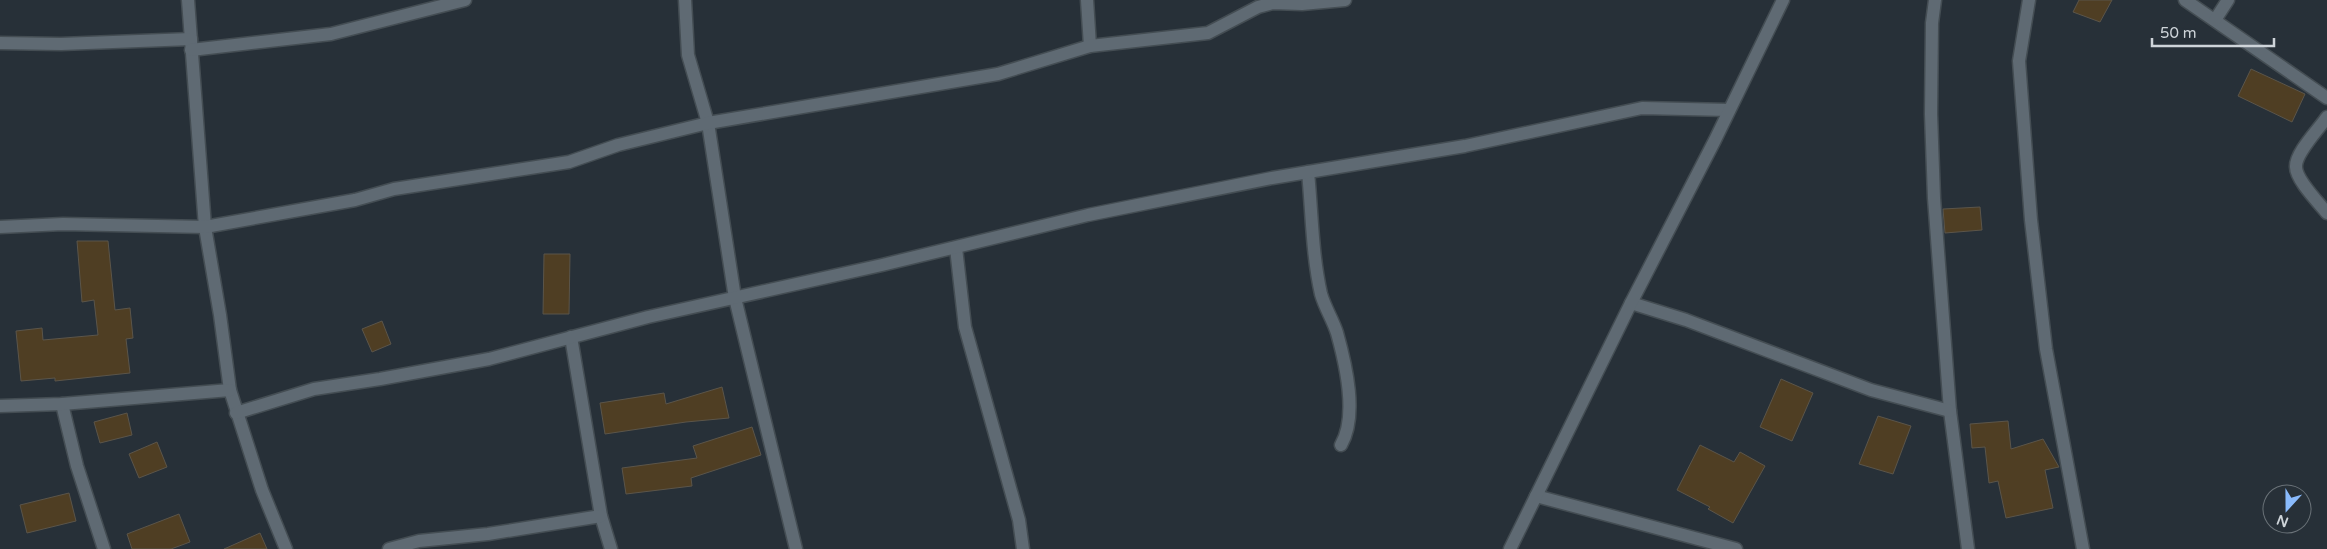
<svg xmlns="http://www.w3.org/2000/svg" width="2327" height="549" font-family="'Varela Round',sans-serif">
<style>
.building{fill:#4f3e23;stroke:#5b554a}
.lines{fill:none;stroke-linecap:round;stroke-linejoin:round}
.minor-casing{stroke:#444d53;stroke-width:15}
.minor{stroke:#5f6a73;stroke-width:12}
</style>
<rect width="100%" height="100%" fill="#273038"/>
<g class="building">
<polygon points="2079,0 2112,0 2100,22 2073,12"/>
<polygon points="2251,69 2305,94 2292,122 2238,96"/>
<polygon points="1980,207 1982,230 1945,233 1943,209"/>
<polygon points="77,241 108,241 115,310 130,308 133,338 126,339 130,373 55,381 55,378 21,381 16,331 42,328 43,340 98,335 94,300 82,302"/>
<polygon points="544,254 570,254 569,314 543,314"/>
<polygon points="382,321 391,344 372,352 362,329"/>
<polygon points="1781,379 1813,393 1792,441 1760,427"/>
<polygon points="722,387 729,418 686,422 605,434 600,403 664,393 666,404"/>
<polygon points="127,413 132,435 100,443 94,422"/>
<polygon points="1878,416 1911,426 1893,474 1859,464"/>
<polygon points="2008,421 2011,449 2043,439 2059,467 2045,470 2053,508 2006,518 1998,481 1989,483 1985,447 1972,448 1970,424"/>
<polygon points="752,427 761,455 691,478 692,486 626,494 622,468 697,458 693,446"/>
<polygon points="157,442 167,467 139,478 129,454"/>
<polygon points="1700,445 1734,462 1740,452 1765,466 1733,523 1708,509 1710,507 1677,490"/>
<polygon points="69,493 76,521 27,533 20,505"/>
<polygon points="179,514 190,542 171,549 132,549 127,534"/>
<polygon points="260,533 267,549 224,549"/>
</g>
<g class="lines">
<g class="minor-casing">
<g id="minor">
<polyline points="188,0 205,227 220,315 230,390 262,490 286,549"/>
<polyline points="685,0 688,55 708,123 735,298 796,549"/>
<polyline points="1087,0 1090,46"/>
<polyline points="1935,0 1932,23 1931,114 1934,198 1950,411 1968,549"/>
<polyline points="2029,0 2019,61 2031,220 2046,349 2083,549"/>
<polyline points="2185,0 2327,98"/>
<polyline points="2215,20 2228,0"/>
<polyline points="0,43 61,44 191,39"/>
<polyline points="191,50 331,34 465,0"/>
<path d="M2327 117C2319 129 2295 153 2296 167 2296 180 2319 203 2327 213"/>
<path d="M1308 172C1312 213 1312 254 1321 294 1325 308 1333 320 1337 333 1346 365 1358 416 1341 445"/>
<polyline points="0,227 63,224 205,227 355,200 394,189 569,162 618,145 708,123 998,74 1090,46 1208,33 1258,7 1273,3 1302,4 1345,0"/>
<polyline points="956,248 965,327 1019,520 1023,549"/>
<polyline points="1631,303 1686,320 1871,390 1950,411"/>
<polyline points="571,337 601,516 611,549"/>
<polyline points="62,404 77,466 104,549"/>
<polyline points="0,406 62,404 230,390"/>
<polyline points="236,413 314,389 380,379 489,359 648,317 882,265 1088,215 1272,178 1465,146 1642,108 1729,110"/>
<polyline points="1536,496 1736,549"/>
<polyline points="389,549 419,541 488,534 601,516"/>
<polyline points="1510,549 1631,303 1715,140 1783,0"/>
</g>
</g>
<use href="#minor" class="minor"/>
</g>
<g transform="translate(2287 509) rotate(201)"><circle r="24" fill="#273038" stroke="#6a7278"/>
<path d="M0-4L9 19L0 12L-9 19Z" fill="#89bafc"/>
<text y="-8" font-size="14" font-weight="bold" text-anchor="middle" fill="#ced4d9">N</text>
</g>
<path d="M2152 38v8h122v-8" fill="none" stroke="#ced4d9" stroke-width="2.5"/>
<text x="2160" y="38" font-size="15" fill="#ced4d9" stroke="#273038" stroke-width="4" paint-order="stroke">50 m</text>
</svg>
